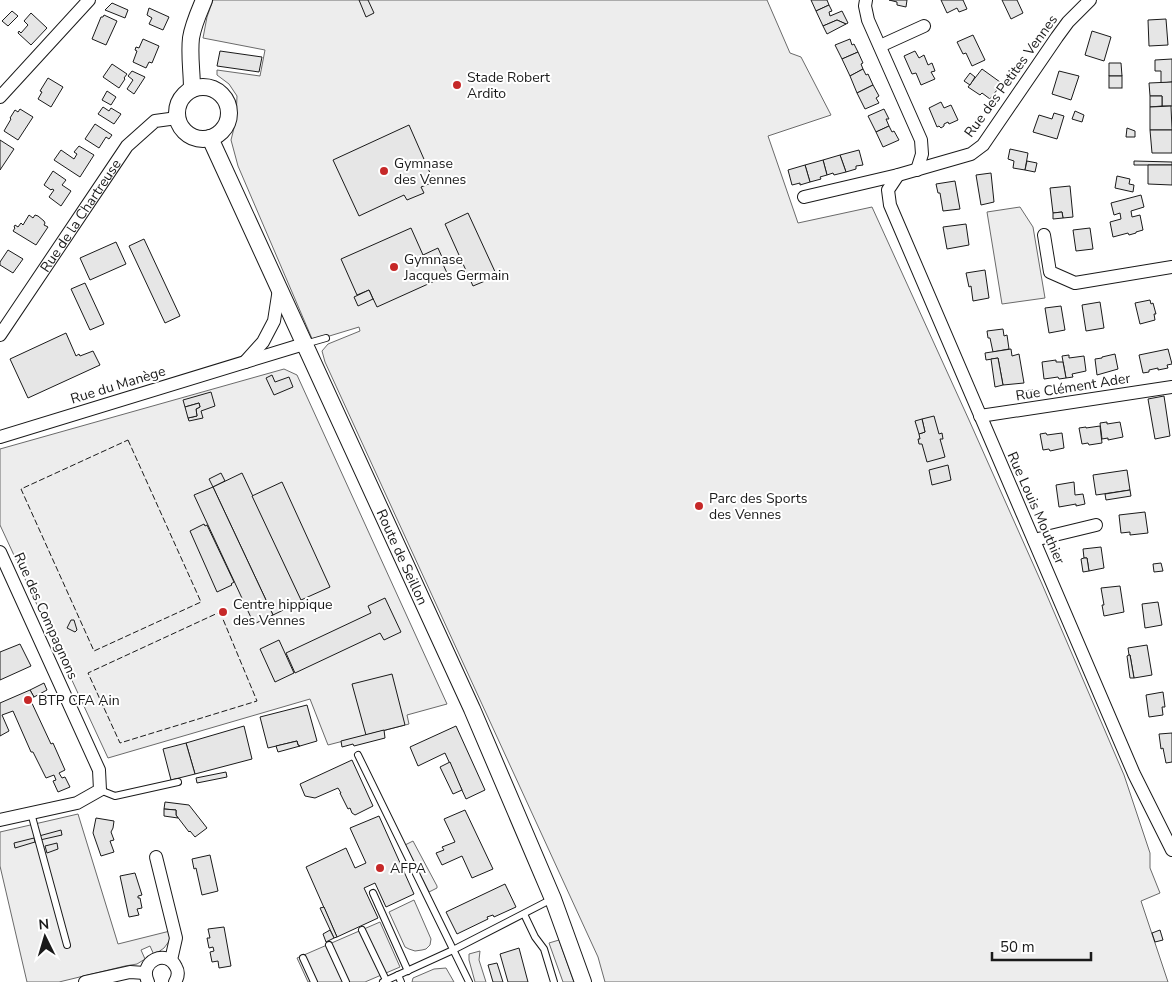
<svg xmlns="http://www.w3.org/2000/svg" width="1172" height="982" font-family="'Nunito Sans',sans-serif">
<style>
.built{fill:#ededed;stroke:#6a6a6a}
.building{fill:#e6e6e6;stroke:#1a1a1a}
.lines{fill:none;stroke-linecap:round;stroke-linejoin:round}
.lane-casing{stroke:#1a1a1a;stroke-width:8}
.street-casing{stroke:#1a1a1a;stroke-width:14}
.secondary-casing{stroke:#1a1a1a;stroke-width:18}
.lane{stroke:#fff;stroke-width:6}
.street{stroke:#fff;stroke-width:12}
.secondary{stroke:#fff;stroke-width:16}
.fence{stroke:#1a1a1a;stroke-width:1;stroke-dasharray:6 2.5;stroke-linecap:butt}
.poi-dot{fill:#c62828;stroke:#fff;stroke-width:2}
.labels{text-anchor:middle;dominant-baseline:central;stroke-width:4;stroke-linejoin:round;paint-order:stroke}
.street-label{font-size:14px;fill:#1a1a1a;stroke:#fff}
.poi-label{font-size:14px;fill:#1a1a1a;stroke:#fff;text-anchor:start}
</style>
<rect width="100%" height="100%" fill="#fff"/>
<g class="built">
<polygon points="213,0 767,0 790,53 801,57 831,115 768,136 798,223 872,207 969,420 1042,584 1124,775 1150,853 1150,868 1160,893 1141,901 1168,982 605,982 598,957 325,362 322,351 328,344 360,331 359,327 313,341 238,166 231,140 236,120 237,96 229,84 217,75 217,70 260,76 265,50 203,38 207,17"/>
<polygon points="1020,207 1033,227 1045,298 1002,304 987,212"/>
<polygon points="284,369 297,375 447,704 407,715 409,724 328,745 310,699 108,758 0,525 0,449"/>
<polygon points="78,814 118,944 170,931 170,940 164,948 154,955 150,946 141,950 145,959 137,964 125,966 59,982 27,982 0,866 0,832"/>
<polygon points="413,841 437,886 437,888 429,892 405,845"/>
<polygon points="414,900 431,939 430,945 426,949 422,950 415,951 409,949 405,947 389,912"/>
<polygon points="380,922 400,967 365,982 308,982 297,958"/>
<polygon points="559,940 574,982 563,982 549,943"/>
<polygon points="480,951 479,960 486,982 475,982 469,960 469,954"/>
<polygon points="446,968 454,982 412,982 413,978 434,969"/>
</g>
<g class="building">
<polygon points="359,0 368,0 374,13 366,17"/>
<polygon points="811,0 827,0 829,5 816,11"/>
<polygon points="889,0 907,0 906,7 897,5 897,2"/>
<polygon points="941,0 963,0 967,9 959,12 957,8 947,13"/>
<polygon points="1002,0 1017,0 1023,13 1011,19"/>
<polygon points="112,3 128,10 125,18 105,10"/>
<polygon points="829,5 832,11 829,12 830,16 842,11 848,23 846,24 837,20 823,26 816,11"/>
<polygon points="149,8 169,17 163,30 149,24 152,18 147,15"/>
<polygon points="12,11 18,16 8,26 2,21"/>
<polygon points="31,13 47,28 31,45 18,33 19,31 21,33 28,25 24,21"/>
<polygon points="104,15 117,21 106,45 92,39 101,17 103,17"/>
<polygon points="1166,19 1168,45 1149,46 1148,20"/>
<polygon points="837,20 846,24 827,34 823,26"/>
<polygon points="1092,31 1111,37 1104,61 1085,55"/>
<polygon points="973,35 985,60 972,66 966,53 963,54 957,42"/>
<polygon points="143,39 159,46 152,63 149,62 146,68 133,62 137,51 135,50 136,47 139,48"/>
<polygon points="850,39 852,45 854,44 858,52 842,59 835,45"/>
<polygon points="220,51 262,57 259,72 217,66"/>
<polygon points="915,51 919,58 924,55 928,65 932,63 935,71 931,72 935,79 921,85 916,73 912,74 904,56"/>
<polygon points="858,52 863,63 861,64 863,69 850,76 842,59"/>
<polygon points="1172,59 1172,82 1161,83 1161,71 1155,71 1155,60"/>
<polygon points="1109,63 1121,63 1122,76 1109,76"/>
<polygon points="112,64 127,74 124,78 125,79 119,88 103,77"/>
<polygon points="863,69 866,75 868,74 873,85 857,93 850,76"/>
<polygon points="982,69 1000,82 995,89 997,90 990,99 982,93 980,95 968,87"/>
<polygon points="132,71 145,77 134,94 127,89 133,80 128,76"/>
<polygon points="1059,71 1079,76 1071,100 1052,94"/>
<polygon points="970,73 975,77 970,85 964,81"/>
<rect x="1109" y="76" width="13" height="12"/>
<polygon points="48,78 63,87 51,107 38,99 42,92 40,91"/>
<polygon points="1172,82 1172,106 1162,106 1162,96 1150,96 1149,83"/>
<polygon points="873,85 879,96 876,98 879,103 865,109 857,93"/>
<polygon points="107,91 116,97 111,105 102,100"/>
<polygon points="1150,96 1162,96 1162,106 1150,107"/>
<polygon points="941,102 944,108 951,105 958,120 949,124 948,122 944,124 944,126 941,128 939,126 937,127 929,108"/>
<polygon points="1171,106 1172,130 1150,130 1150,107"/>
<polygon points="103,107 109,111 111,108 121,114 114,124 98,114"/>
<polygon points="20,109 33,117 18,140 4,131 11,119 10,118 15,110 18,112"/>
<polygon points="884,109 889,119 886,119 889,126 876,132 868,116"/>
<polygon points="1075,111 1084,115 1082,122 1072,119"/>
<polygon points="1054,113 1064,116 1057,139 1033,132 1039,115 1052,119"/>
<polygon points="95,124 112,135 109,139 106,137 99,148 85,139"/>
<polygon points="409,125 434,182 421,187 424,193 407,200 404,195 359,216 333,160"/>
<polygon points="889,126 892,132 894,131 899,140 883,147 876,132"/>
<polygon points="1127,128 1135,131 1135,137 1126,137"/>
<polygon points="1150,130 1172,130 1172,153 1152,153"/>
<polygon points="0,140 14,149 0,170"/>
<polygon points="79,146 94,155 80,177 54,160 61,150 74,159 77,154 74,152"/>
<polygon points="1010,149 1028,153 1025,170 1013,168 1014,161 1008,159"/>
<polygon points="859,150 863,165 856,166 856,169 846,172 840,155"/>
<polygon points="840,155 846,172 834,175 833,173 827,175 823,160"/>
<polygon points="823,160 827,175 820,177 821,179 810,182 805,165"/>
<polygon points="1027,161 1037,163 1035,172 1025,170"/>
<polygon points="1134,161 1172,162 1172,165 1134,165"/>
<polygon points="805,165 810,182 800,185 800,183 792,185 788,170"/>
<polygon points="1148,165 1172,165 1172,185 1148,184"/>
<polygon points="53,171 66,180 62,185 71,191 61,206 49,197 54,190 52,189 51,190 44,185"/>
<polygon points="991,173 994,202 981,205 976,175"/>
<polygon points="1117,176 1130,179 1129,184 1134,185 1133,192 1115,188"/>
<polygon points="955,181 960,209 943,211 940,193 938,193 936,184"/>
<polygon points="1070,186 1073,217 1063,218 1062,212 1053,213 1050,188"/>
<polygon points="1141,195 1144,207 1131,211 1132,217 1140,215 1143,230 1136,232 1136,233 1129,235 1128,233 1113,237 1110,222 1121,219 1120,213 1114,215 1111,203"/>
<polygon points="1062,212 1063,218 1053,219 1053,213"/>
<polygon points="468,213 497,276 473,286 445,224"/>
<polygon points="29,215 33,218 35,215 38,216 44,221 45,223 44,225 48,227 36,245 13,231 15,228 14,227 15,225 18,227 21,223 23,225"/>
<polygon points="966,224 969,245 947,249 943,227"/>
<polygon points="411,228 423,255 438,248 442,257 440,258 448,275 377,307 369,290 357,295 341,259"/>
<polygon points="1090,228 1093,249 1076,251 1073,230"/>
<polygon points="144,239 180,316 165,323 129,246"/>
<polygon points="116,242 126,264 90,280 80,258"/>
<polygon points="8,250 23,259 13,273 0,265 0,262"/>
<polygon points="985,270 989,298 973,301 971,286 969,287 966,273"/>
<polygon points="85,283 104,324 90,330 71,289"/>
<polygon points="369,290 373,299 358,306 354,297"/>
<polygon points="1150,300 1151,304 1153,303 1156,314 1154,314 1155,320 1140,324 1135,303"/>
<polygon points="1100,302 1104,328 1086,331 1082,305"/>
<polygon points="1061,306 1065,330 1049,333 1045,308"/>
<polygon points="1003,329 1004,336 1007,335 1009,349 993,352 990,338 988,338 987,331"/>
<polygon points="66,333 76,356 79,354 80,356 93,351 100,365 28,398 10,359"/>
<polygon points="1011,349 1012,356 1019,354 1024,383 1003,385 998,358 986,360 985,353"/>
<polygon points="1168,349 1172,364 1167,365 1168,368 1158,370 1158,368 1149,370 1149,372 1143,373 1139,355"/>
<polygon points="1115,354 1118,369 1097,375 1095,359 1102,358 1102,357"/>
<polygon points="1069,355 1069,358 1084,356 1086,371 1072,374 1073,377 1066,378 1062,356"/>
<polygon points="998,358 1003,385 995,387 991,359"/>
<polygon points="1056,360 1056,362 1063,362 1066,378 1059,379 1058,377 1044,379 1042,362"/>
<polygon points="272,375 275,382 289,377 293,387 274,395 266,378"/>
<polygon points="1033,390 1034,397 1023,398 1022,391"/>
<polygon points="211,392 215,406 201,411 203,418 189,421 188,418 197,416 196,409 200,407 199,403 185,407 183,400"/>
<polygon points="1164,396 1170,436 1155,439 1148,399"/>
<polygon points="199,403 200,407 196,409 197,416 188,418 185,407"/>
<polygon points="934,416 939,434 942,433 943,439 940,439 945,457 927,462 922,444 919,444 918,439 920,439 919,434 925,432 922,419"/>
<polygon points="922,419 925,432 919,434 915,421"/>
<polygon points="1107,422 1107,424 1120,422 1123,437 1108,440 1108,438 1102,439 1100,423"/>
<polygon points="1100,426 1102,443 1089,445 1088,443 1082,444 1079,428 1086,427 1086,428"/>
<polygon points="1046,433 1047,435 1062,433 1064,448 1050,451 1049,449 1043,450 1040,434"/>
<polygon points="948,465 951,480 932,485 929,470"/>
<polygon points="1127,470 1130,490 1096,495 1093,475"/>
<polygon points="221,473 225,481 213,487 209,479"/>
<polygon points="242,473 302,601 273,615 213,487"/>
<polygon points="282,482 330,587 301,600 252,496"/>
<polygon points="1074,482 1075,495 1083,494 1085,504 1076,506 1076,504 1059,507 1056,485"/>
<polygon points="213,487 273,615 254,624 194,495"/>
<polygon points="1130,490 1131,496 1106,500 1105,494"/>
<polygon points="1145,512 1148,533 1130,535 1130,532 1121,533 1119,515"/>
<polygon points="204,524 205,526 207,525 234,582 231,584 232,585 217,592 190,531"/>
<polygon points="1101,547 1104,568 1089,571 1087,558 1084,558 1083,549"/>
<polygon points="1084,558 1087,558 1089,571 1083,572 1081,559"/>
<polygon points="1161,563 1163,571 1154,572 1153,564"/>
<polygon points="1120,586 1124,612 1104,616 1102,605 1104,605 1101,588"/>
<polygon points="385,598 401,632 384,640 380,633 295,673 286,653 371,613 368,606"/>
<polygon points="1158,602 1162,625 1145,628 1142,604"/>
<polygon points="71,620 74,620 77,630 75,632 67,628"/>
<polygon points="279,640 294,673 275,682 260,649"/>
<polygon points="20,644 31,666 0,680 0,652"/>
<polygon points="1147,645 1152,675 1134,678 1130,655 1129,655 1128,648"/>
<polygon points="1129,655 1130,655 1134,678 1130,678 1127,656"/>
<polygon points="392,674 405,725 366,735 352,684"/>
<polygon points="44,683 47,690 34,697 30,690"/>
<polygon points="30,690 34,697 30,699 51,744 53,743 65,770 59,773 62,778 65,777 70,787 58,792 53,781 56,780 54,775 46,778 33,752 31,752 13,711 2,715 9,731 0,736 0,703"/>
<polygon points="1163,692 1165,707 1162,707 1163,715 1149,717 1146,695"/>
<polygon points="307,705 317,741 300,746 298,745 297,741 268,748 260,717"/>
<polygon points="244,726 252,759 195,774 186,743"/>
<polygon points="456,726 485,790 466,799 445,753 418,766 410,747"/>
<polygon points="384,730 385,738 354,746 353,744 342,747 341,741"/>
<polygon points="1172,733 1172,762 1166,763 1163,748 1161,749 1159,734"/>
<polygon points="297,741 298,745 300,746 278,752 276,746"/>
<polygon points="186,743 195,774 171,780 163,749"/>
<polygon points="352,760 373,806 355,815 352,813 350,808 348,809 340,793 341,793 338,788 315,798 305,796 300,784"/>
<polygon points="450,762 462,790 453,794 440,767"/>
<polygon points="226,772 227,777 197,783 196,778"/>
<polygon points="165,802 189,805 207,828 195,837 190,831 189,832 176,815 176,810 164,809"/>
<polygon points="164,809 176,810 176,815 178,818 164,816"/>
<polygon points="465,810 493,869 472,878 462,856 442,865 436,853 444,850 442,847 455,842 444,819"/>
<polygon points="379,816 414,894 386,907 375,883 364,888 378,918 337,937 306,867 346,848 355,868 366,863 350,828"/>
<polygon points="96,818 114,821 113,828 111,832 114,840 110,841 114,852 101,856 93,833"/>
<polygon points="61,830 62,835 40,840 39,836"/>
<polygon points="34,838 35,842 15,848 14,843"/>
<polygon points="57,843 58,849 47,853 45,846"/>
<polygon points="210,855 218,891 202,895 196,868 194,869 192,859"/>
<polygon points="135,873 142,895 138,896 138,898 140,898 142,908 137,909 139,915 129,917 120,876"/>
<polygon points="505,884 516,907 494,917 493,915 487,917 488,919 457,934 446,912"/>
<polygon points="324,907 337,937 334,938 320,908"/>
<polygon points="224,927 231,966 219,968 218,961 212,962 210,952 214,951 213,947 209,948 207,938 210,938 208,929"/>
<polygon points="330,930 334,938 326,942 323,934"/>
<polygon points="1160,930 1163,940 1155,942 1152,933"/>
<polygon points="519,948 528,982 508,982 500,954"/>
<polygon points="497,963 503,982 493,982 488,965"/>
</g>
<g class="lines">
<g class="lane-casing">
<g id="lane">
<polyline points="305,344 326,338"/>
<polyline points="358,755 469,982"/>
<polyline points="100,790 115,796 178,782"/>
<polyline points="31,813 67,945"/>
<polyline points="373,893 408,971"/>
<polyline points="524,914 535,937 544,949 554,982"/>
<polyline points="362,930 386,980"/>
<polyline points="329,945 346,982"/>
<polyline points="303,958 314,982"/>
<polyline points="398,975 401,982"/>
<polyline points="383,982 453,950 552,899"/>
</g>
</g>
<g class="street-casing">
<g id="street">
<polyline points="866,0 865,6 868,20 921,140 922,154 917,170"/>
<polyline points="880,46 924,26"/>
<polyline points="0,97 89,0"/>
<polyline points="898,175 888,190 890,205 1134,774 1172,850"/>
<polyline points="804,197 898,175 971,154 983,145 1057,37 1068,22 1090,0"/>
<polyline points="1044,235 1050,272 1075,283 1172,267"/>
<path id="s1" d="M0 335 127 146 155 121 177 118"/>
<polyline points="245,362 263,342 274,321 279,289"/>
<polyline points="980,416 1172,387"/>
<polyline points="0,437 304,344"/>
<polyline points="1034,540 1096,525"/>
<polyline points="0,552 99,770 100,790 77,803 0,820"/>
<polyline points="156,857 176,938 171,960"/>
<polyline points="85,982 130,972 145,973"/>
<path d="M148 982C138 961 167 948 176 967 179 972 178 977 175 982"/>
</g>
</g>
<g class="secondary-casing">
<g id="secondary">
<circle cx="203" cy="113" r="26"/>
<path d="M192 89C192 72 189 55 191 38 193 25 199 12 204 0"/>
<path id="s2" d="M210 138 472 709 553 899 583 982"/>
</g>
</g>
<use href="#lane" class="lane"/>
<use href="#street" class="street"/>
<use href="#secondary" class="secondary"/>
<g class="fence">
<polygon points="128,440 201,602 94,651 21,489"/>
<polygon points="220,612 257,701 120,743 88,673"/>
</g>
</g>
<g class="poi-dot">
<circle cx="457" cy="85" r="5"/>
<circle cx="384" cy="171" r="5"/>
<circle cx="394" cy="267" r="5"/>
<circle cx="699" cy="506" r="5"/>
<circle cx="223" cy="612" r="5"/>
<circle cx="28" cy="700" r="5"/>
<circle cx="380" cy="868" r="5"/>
</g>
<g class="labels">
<g class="street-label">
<text transform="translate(1011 76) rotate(-54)">Rue des Petites Vennes</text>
<text stroke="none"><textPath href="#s1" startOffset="144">Rue de la Chartreuse</textPath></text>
<text transform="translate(118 385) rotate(-17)">Rue du Manège</text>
<text transform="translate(1073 387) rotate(-9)">Rue Clément Ader</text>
<text transform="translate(1036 508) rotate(66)">Rue Louis Mouthier</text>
<text stroke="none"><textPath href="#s2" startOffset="461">Route de Seillon</textPath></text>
<text transform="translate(46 616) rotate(66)">Rue des Compagnons</text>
</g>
<g class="poi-label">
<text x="467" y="77">Stade Robert<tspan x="467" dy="16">Ardito</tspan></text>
<text x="394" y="163">Gymnase<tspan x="394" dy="16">des Vennes</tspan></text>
<text x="404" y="259">Gymnase<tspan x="404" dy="16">Jacques Germain</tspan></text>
<text x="709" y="498">Parc des Sports<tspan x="709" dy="16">des Vennes</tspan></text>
<text x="233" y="604">Centre hippique<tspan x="233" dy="16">des Vennes</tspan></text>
<text x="38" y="700">BTP CFA Ain</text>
<text x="390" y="868">AFPA</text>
</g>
</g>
<g transform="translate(45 937) rotate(355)" stroke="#ffffff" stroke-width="4" paint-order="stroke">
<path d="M0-4L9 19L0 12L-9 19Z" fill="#1a1a1a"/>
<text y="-8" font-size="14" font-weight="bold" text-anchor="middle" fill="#1a1a1a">N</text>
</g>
<path d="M992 952v8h99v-8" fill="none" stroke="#1a1a1a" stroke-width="2.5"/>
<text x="1000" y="952" font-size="15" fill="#1a1a1a" stroke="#ffffff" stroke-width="4" paint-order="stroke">50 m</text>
</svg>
